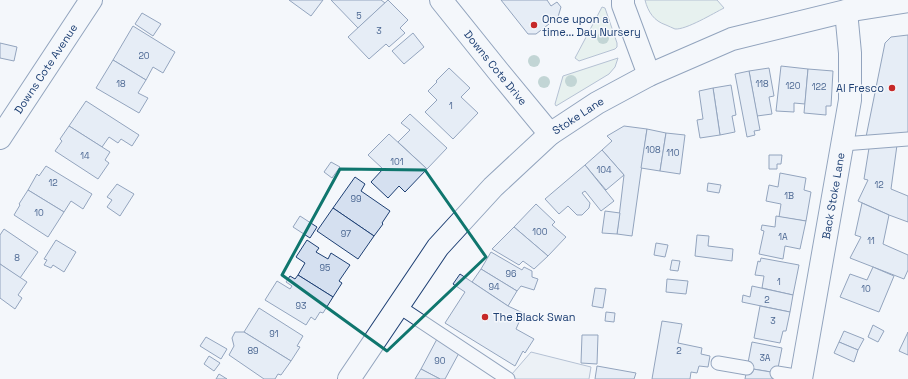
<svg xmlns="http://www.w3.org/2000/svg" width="908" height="379" font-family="'Space Grotesk',sans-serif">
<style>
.green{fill:#d7e8df;stroke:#687fa3}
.parking{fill:#e3e8f0;stroke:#687fa3}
.building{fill:#d5e0f0;stroke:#1d3f73}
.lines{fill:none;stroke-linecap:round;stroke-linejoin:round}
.service-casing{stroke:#1d3f73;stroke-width:15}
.minor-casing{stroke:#1d3f73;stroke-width:24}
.tertiary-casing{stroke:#1d3f73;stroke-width:24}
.service{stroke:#f4f7fb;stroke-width:13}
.minor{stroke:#f4f7fb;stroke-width:22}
.tertiary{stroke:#f4f7fb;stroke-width:22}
.tree{fill:#86aba6}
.marked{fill:none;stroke:#0f766e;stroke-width:3;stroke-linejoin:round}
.poi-dot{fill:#c62828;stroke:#f4f7fb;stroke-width:1.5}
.labels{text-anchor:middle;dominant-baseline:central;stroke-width:3;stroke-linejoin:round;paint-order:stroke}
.number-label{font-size:9px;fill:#4b6792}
.poi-label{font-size:11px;fill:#1d3f73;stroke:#f4f7fb;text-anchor:start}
.street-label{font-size:11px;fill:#1d3f73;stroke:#f4f7fb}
</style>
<rect width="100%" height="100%" fill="#f4f7fb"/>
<g class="green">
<path d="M645 0H717L724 8C714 13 686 30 675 29 672 28 669 26 666 25 654 21 648 12 645 0Z"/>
<polygon points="602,7 605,8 617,43 617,47 615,49 579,61 575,58"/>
<polygon points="618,58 615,67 609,74 556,106 555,104 563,76"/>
</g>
<polygon class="parking" points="531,352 591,367 589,379 511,379 512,374"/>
<g class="building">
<polygon points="289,0 323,0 311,16"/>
<polygon points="331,0 381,0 385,3 358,28"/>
<polygon points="388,0 408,20 400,28 405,33 389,47 386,44 369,59 348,37"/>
<polygon points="501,0 547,0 551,6 557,2 561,7 558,17 536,34 528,34"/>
<polygon points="142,13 161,24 153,36 135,24"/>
<polygon points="133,26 175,52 163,73 153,67 146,80 113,60"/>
<polygon points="413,33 424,47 404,64 392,51"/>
<polygon points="908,35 908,133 866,137 885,43 891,37"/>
<polygon points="0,43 17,47 14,61 0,58"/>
<polygon points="113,60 146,80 138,93 148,98 139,113 96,88"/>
<polygon points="781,66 808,69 805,104 794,103 794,112 776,111"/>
<polygon points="449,68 470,88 461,97 478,113 453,139 425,112 437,100 428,91 437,82 436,81"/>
<polygon points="769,68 774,96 769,97 772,114 757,116 749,71"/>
<polygon points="808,69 833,71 831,106 826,106 826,115 804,113"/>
<polygon points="749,71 760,130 754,131 755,135 747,137 735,74"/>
<polygon points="731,85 736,115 732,116 735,132 720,135 713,88"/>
<polygon points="713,88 720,135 700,138 697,120 703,119 699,91"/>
<polygon points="86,101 139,135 132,146 121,139 118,143 109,137 102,147 69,126"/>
<polygon points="410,114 447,148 427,169 398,142 410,130 401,123"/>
<polygon points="69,126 110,152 105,160 109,163 98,179 55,151 62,141 60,139"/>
<polygon points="624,126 647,129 632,236 617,234 624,175 602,150 612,141 607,136"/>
<polygon points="647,129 666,133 660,171 641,168"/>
<polygon points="666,133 685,135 680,174 660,171"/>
<polygon points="389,134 427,169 405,192 399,186 388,198 371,182 383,169 368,155"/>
<polygon points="897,145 891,189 908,196 908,222 889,215 858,201 868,180 864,179 869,148"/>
<polygon points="602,150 624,175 606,190 585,165"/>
<polygon points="769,155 782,155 781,164 777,164 777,169 769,169"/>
<polygon points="331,162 340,167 332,178 324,172"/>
<polygon points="585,165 614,201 601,211 585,191 582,193 590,203 589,208 582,215 577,215 568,206 559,214 545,199"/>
<polygon points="46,166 92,194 83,209 71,201 64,212 28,190 37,174 39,176"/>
<polygon points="780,173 806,178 804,190 811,192 806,221 779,217 781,204 766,201 769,185 778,187"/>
<polygon points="355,177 365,184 361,191 390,211 382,223 383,224 374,236 333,208"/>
<polygon points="708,183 721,185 719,193 707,191"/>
<polygon points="117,184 134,194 120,216 107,207 112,200 107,197"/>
<polygon points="28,190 64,212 48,237 14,215 20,205 19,204"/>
<polygon points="862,203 889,215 883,244 908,255 908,270 904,279 850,258 861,237 855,235"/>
<polygon points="536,204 555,222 552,225 566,237 548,256 514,227"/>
<polygon points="333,208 374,236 358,259 317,231"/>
<polygon points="605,211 620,213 617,234 602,233"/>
<polygon points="300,216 317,227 310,238 293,227"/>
<polygon points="776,216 806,221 800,249 785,246 783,259 759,254 764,231 761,230 762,225 775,227"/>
<polygon points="514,227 548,256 534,269 523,261 519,265 492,249"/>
<polygon points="4,229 38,252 20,278 0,264 0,235"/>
<polygon points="697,235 709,236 708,246 733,249 732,261 695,256"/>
<polygon points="56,240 76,252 64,272 53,265 51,268 44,265 47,260 44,259"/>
<polygon points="307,240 319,248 316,252 328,259 331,253 350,265 339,281 342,283 333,297 298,275 305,263 296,257"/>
<polygon points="656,243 668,245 665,257 654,255"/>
<polygon points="491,252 522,270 524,267 532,271 532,277 538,279 534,290 521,286 517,291 481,269"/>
<polygon points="761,258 799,265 793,295 762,288 764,276 755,275 758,261 760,262"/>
<polygon points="672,260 680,261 678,271 670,270"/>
<polygon points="0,264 27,282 18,295 22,298 15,309 0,298"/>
<polygon points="873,267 894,276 879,312 840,297 850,274 867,280"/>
<polygon points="481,269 517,291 508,306 472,282"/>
<polygon points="460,274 508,306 523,313 516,329 534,339 525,353 523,351 515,366 445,323 465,292 453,284"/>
<polygon points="298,275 333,297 323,313 320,312 315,320 311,317 306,325 265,300 277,281 290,289 292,286 286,282 290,276 295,279"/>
<polygon points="667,279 688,281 686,294 666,292"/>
<polygon points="752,286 793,295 790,312 742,302 743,295 750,297"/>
<polygon points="595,288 606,289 603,308 592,306"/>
<polygon points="760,306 790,312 786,331 783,331 780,343 754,338"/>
<polygon points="259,308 303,336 297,346 300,347 291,361 244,332"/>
<polygon points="606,312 615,313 614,322 605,321"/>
<polygon points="662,321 682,324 678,343 702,348 701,354 710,356 708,367 699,366 697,373 691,372 690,379 652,379"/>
<polygon points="873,325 884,331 878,342 868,337"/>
<polygon points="844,331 864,339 858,350 839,342"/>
<polygon points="235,332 244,332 291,361 281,375 278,374 275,379 264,379 229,355 234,346 232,338"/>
<polygon points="908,332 908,355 899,351"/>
<polygon points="582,335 598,335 597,364 581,363"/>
<polygon points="206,337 227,349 221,359 200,346"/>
<polygon points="437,339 459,353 445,379 440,379 421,369"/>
<polygon points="752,342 782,348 777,373 747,368"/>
<polygon points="839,342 858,350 854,362 834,353"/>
<polygon points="209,356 220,363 214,371 204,364"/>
<polygon points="597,366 636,373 634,379 595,379"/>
<polygon points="747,368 777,373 776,379 745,379"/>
<polygon points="421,369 440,379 415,379"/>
<polygon points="219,374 227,379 216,379"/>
</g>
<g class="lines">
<g class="service-casing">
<g id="service">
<polyline points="843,144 908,139"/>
<polyline points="398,306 508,379"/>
<polyline points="718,363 747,368"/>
<polyline points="777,373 802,377"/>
</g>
</g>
<g class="minor-casing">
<g id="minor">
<path id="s1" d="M441 0 498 71 550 134"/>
<polyline points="623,0 623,5 649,75"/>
<path id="s2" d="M0 138 91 0"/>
<path id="s3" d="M801 379 850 100V53L846 11"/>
</g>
</g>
<g class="tertiary-casing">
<g id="tertiary">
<path id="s4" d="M349 379 438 247 493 187 550 134 597 103 649 75 732 39 846 11 908 1"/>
</g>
</g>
<use href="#service" class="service"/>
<use href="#minor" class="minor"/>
<use href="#tertiary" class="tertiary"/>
</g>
<g class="tree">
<circle cx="603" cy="38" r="6"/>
<circle cx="534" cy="61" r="6"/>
<circle cx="571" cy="81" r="6"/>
<circle cx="544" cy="82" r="6"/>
</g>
<path d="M0 0H908V379H0ZM340 169 425 170 486 257 387 351 282 275Z" fill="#f4f7fb" fill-opacity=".55" fill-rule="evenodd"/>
<path class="marked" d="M340 169 425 170 486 257 387 351 282 275Z"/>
<g class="poi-dot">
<circle cx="534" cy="25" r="4"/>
<circle cx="892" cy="88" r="4"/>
<circle cx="485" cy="317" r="4"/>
</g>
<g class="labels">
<g class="number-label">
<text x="359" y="16">5</text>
<text x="379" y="31">3</text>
<text x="144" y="56">20</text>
<text x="121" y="84">18</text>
<text x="762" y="84">118</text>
<text x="793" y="86">120</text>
<text x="819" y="87">122</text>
<text x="451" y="106">1</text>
<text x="653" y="150">108</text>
<text x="673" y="153">110</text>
<text x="85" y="156">14</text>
<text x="397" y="162">101</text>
<text x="604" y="170">104</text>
<text x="53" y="183">12</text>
<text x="879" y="185">12</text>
<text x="789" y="196">1B</text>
<text x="356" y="199">99</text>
<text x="39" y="213">10</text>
<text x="540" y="232">100</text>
<text x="346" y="234">97</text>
<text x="783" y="237">1A</text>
<text x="871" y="241">11</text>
<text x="17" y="258">8</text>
<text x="325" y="268">95</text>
<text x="511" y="274">96</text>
<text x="779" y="282">1</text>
<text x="494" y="287">94</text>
<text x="866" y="289">10</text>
<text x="767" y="300">2</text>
<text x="301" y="306">93</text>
<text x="773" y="321">3</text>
<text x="274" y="334">91</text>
<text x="253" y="351">89</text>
<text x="679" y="351">2</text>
<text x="765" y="358">3A</text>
<text x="440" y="361">90</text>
</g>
<g class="poi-label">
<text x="542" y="19">Once upon a<tspan x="542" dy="13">time... Day Nursery</tspan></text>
<text x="884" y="88" text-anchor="end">Al Fresco</text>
<text x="493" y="317">The Black Swan</text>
</g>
<g class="street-label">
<text stroke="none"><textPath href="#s1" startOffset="87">Downs Cote Drive</textPath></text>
<text stroke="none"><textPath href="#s2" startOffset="83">Downs Cote Avenue</textPath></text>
<text stroke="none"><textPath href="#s4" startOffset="352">Stoke Lane</textPath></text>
<text stroke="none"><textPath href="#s3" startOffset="186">Back Stoke Lane</textPath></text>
</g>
</g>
</svg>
